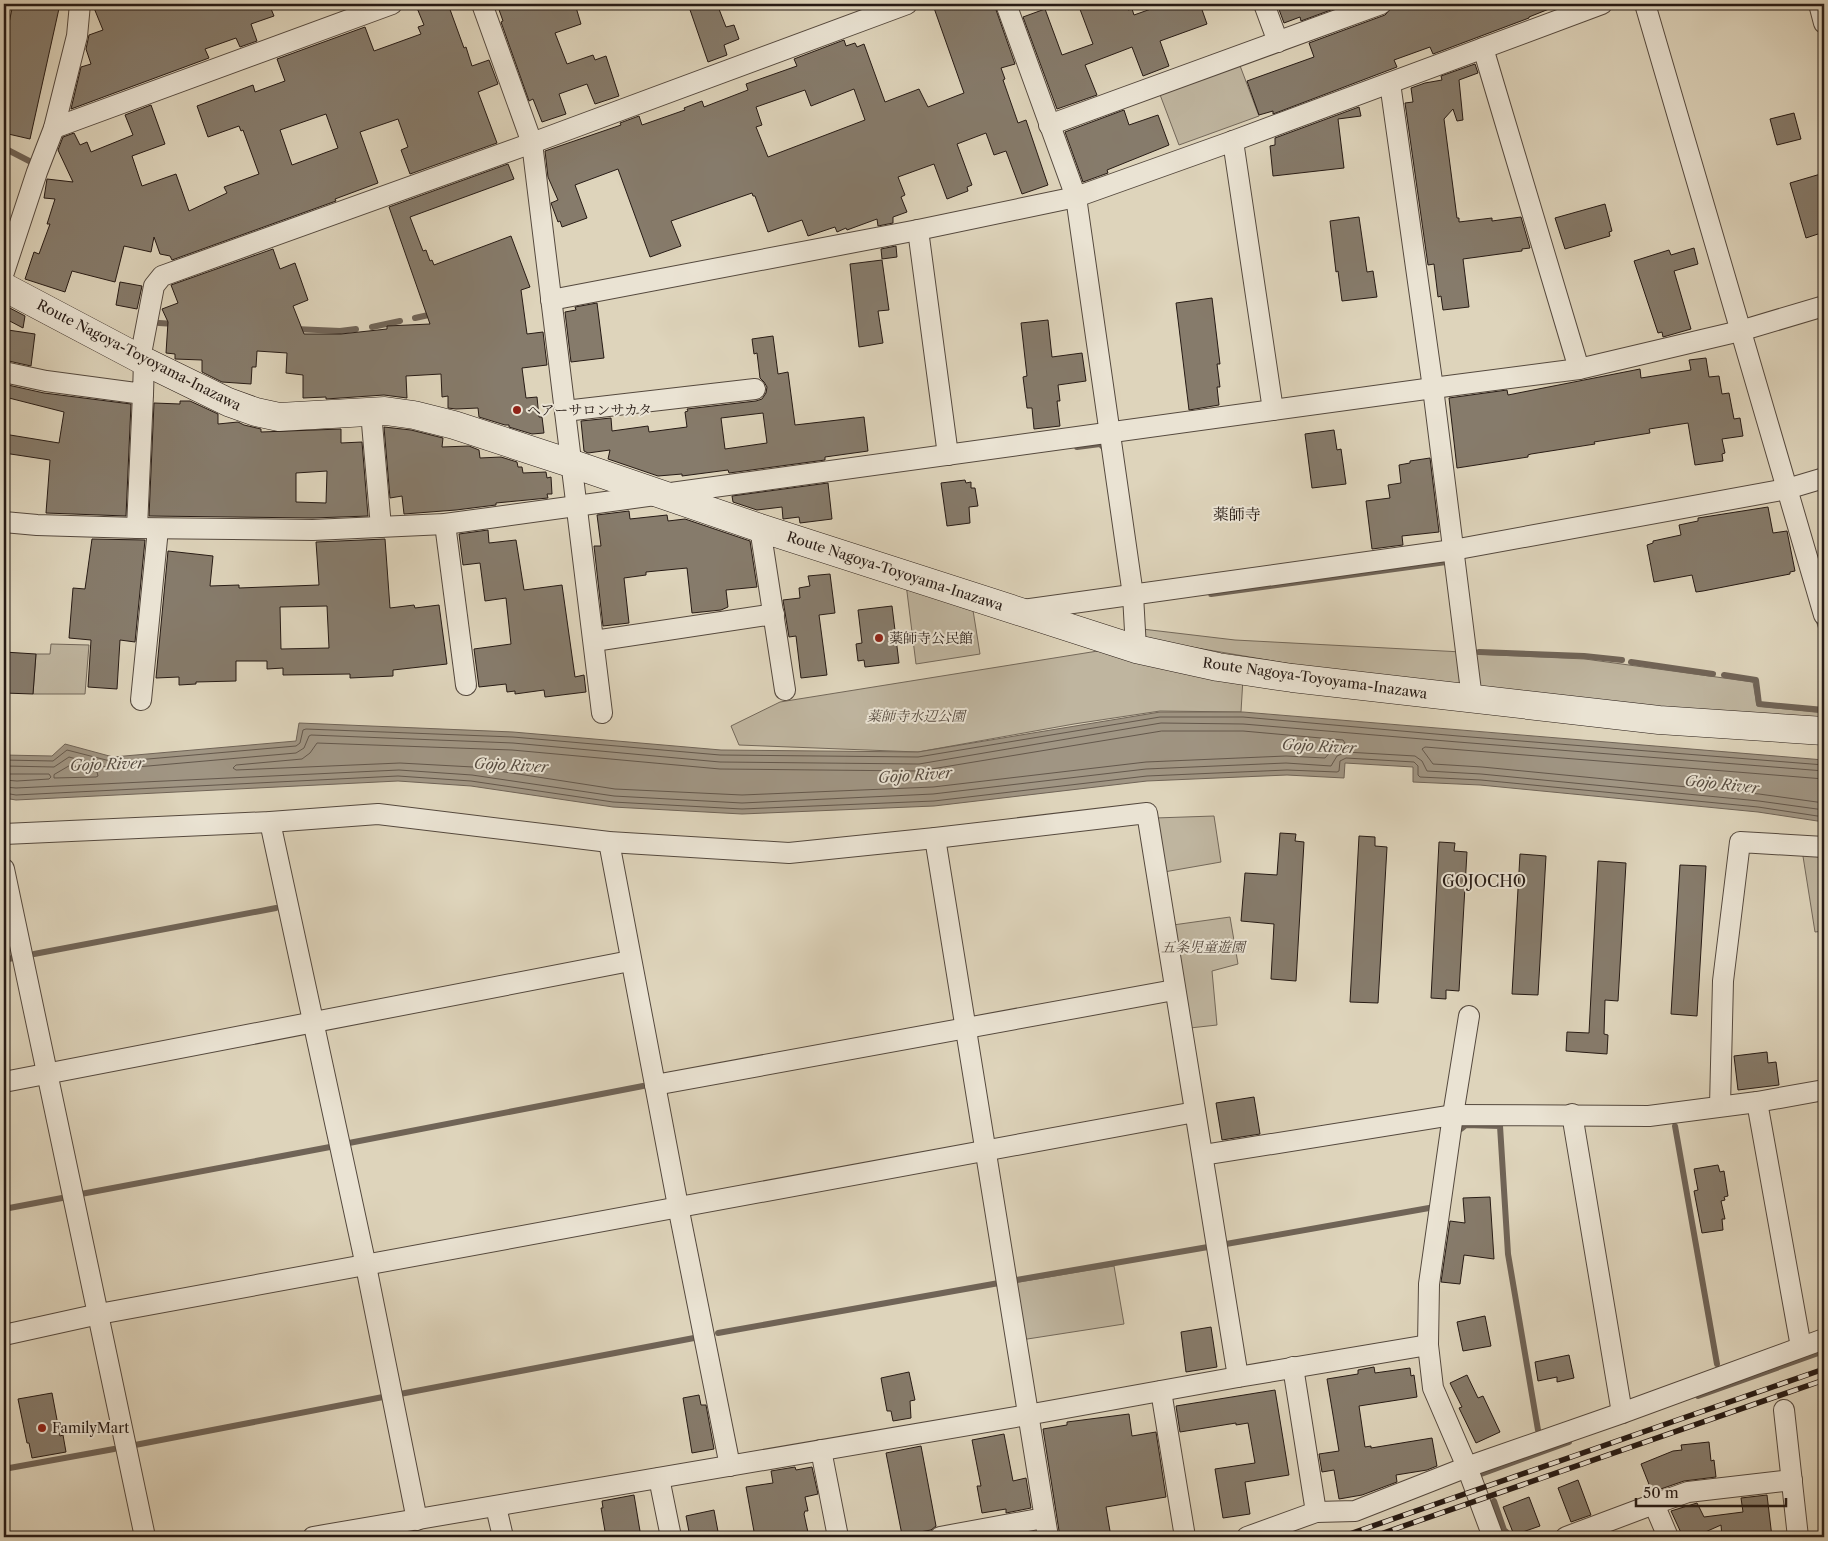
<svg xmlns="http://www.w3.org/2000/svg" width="1828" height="1541" font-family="'Libre Caslon Text','Noto Serif JP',serif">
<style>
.green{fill:#bfb59f;stroke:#73685a}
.water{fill:#a09583;stroke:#706457}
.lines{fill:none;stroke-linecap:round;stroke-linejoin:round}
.shore{stroke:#64584c;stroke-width:1}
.stream{stroke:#706457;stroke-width:6}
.building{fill:#867b6b;stroke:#271b15;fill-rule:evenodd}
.minor-casing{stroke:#55493e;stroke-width:22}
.secondary-casing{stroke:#271b15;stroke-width:29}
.minor{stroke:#eae3d3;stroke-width:20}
.secondary{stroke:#eae3d3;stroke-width:28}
.rail-casing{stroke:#271b15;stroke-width:5.5}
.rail{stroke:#eae3d3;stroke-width:4;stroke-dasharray:11;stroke-linecap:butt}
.poi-dot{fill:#8f2418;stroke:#eae3d3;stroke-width:2}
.labels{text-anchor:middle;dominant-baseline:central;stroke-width:4;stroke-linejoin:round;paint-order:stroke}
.street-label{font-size:14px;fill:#271b15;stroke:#eae3d3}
.poi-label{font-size:14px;fill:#271b15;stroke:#eae3d3;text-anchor:start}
.park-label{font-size:14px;font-style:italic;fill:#55493e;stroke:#eae3d3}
.water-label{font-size:15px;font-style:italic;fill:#574c41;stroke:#eae3d3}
.quarter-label{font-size:16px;fill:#271b15;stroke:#eae3d3}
</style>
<rect width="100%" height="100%" fill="#ded4bb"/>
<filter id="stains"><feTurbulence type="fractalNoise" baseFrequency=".004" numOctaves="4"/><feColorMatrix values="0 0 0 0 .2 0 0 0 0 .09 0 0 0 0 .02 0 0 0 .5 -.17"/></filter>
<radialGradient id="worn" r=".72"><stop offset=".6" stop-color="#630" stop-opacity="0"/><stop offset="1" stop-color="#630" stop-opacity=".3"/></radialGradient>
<g class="green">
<polygon points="1239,63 1259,116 1179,145 1159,92"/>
<polygon points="906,584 972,604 980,654 916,664"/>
<polygon points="1142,629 1235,640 1462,652 1466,683 1459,688 1338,672 1144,639"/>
<polygon points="51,644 89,645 85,694 33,694 36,654 50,654"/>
<polygon points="1104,650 1243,678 1241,712 1160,711 1074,724 918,752 739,745 731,726 780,702"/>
<polygon points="1474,654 1585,659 1753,682 1757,706 1824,713 1824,721 1635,706 1479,686"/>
<polygon points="1214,816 1221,862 1164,872 1155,818"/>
<polygon points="1802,850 1824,852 1824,931 1815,932"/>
<polygon points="1230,917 1238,964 1212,971 1217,1025 1190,1028 1173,925"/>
<polygon points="1114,1266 1124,1324 1021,1340 1013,1283"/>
</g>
<polygon class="water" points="1160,712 1243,712 1824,760 1824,822 1758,812 1480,785 1413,782 1413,767 1345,763 1344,778 1287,775 1147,781 934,806 742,814 613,807 471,786 398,781 16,800 4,798 4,755 52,756 65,744 113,757 296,741 299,723 513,732 721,750 918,752"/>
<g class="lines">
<g class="shore">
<polygon points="1162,731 1243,731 1343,740 1345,743 1333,749 1325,758 1286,756 1146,762 933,787 742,795 615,789 473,767 400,763 236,770 233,768 236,765 302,759 310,753 317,743 512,750 720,769 919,771"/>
<polyline points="4,760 53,761 67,750 114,762 296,746 300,743 303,730 306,729 513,737 720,755 918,757 1160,717 1243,717 1458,736 1824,765"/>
<polygon points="71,765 97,772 98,776 96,777 54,778 54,775"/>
<polyline points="4,766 54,767 69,757 114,769 296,753 304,748 309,736 311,735 513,743 720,762 919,764 1161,723 1243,724 1458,742 1824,771"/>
<polyline points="4,774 49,774 51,777 49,779 17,781 4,780"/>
<polyline points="1824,779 1425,747 1422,749 1433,764 1482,767 1759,794 1824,803"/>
<polyline points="4,787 16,788 399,770 472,775 614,796 742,803 933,794 1146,769 1286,763 1331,766 1337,756 1346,752 1415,756 1422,761 1427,771 1481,774 1759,801 1824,810"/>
<polyline points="4,793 16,795 398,776 471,781 613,802 742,809 934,801 1147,776 1287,770 1337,772 1339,771 1340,761 1346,758 1414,762 1418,766 1418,775 1420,777 1481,780 1758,807 1824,817"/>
</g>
<g class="stream">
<polyline points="4,148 35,164"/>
<polyline points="415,318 433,314"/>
<polyline points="159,323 175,324"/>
<polyline points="372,327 400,321"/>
<polyline points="295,329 340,331 356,329"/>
<polyline points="1077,447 1100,444 1104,448 1105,451"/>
<polyline points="1211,594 1446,562 1450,566"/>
<polyline points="1818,618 1824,637"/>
<polyline points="1479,652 1584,656 1622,660"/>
<polyline points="1631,662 1713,674"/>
<polyline points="1724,675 1756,680 1759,704 1824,710"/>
<polyline points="34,954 276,908"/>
<polyline points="4,960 13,958"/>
<polyline points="1675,1126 1717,1364"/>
<polyline points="1461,1129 1466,1125 1500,1126 1508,1254 1538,1430"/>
<polyline points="349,1143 643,1086"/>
<polyline points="81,1194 330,1147"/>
<polyline points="4,1209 62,1198"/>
<polyline points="1226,1244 1429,1208"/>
<polyline points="1016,1280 1208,1247"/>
<polyline points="718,1333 999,1283"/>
<polyline points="400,1394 694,1338"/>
<polyline points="1698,1396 1824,1351"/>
<polyline points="135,1445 383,1397"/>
<polyline points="4,1469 114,1449"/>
<polyline points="1481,1474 1569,1442"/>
<polyline points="1494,1501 1504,1530 1512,1537"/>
<polyline points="371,1537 402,1532"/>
</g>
</g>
<g class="building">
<polygon points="13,4 60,4 30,139 4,133 4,47"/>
<polygon points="106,4 269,4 274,16 251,24 257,41 240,47 236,38 205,49 209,58 71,109 81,67 91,64 86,49 89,35 103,30 94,8"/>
<path d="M428 4H448L464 48 466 47 472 66 489 60 498 84 478 92 497 143 410 174 401 150 408 147 398 119 360 132 378 183 335 199 336 201 172 260 170 256 160 254 154 237 151 252 124 246 115 282 72 271 65 292 25 279 34 252 39 254 50 224H47L55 199 44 198 47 179 73 182 58 150 63 137 74 133 80 145 87 142 91 152 133 135 125 115 151 105 165 144 132 156 142 186 176 174 189 211 227 193 224 187 259 174 243 130 241 131 239 126 208 137 197 106 253 85 255 92 285 81 277 59 365 27 374 51 421 34 418 27 424 25 417 8ZM326 114 338 148 292 165 280 130Z"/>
<polygon points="497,4 575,4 581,24 555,33 567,64 593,55 595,60 606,56 619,96 595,104 587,84 559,94 566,114 542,122 533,99 529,101 501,22 503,21"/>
<polygon points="688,4 717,4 726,27 734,25 739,39 724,45 727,55 708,62"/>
<path d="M945 4H994L1015 64 1001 68 1005 79 1003 80 1018 123 1026 120 1048 185 1022 194 1006 151 994 155 986 133 957 144 972 185 967 187 968 191 947 199 934 164 898 177 905 195 901 197 907 212 893 217V223L878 226 877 219 847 230 846 228 837 232 835 227 808 236 802 220 768 232 755 196H753L752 193 671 221 681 246 650 257 618 169 575 185 587 218 562 227 560 221 558 222 551 203 558 200 548 177 545 151 621 125 620 123 639 116 642 125 685 110 684 108 702 101 704 107 748 90 746 84 797 66 794 59 844 40 846 46 855 43 857 47 864 44 885 102 919 89 928 107 964 93 934 8ZM854 89 865 120 768 157 756 127 762 125 756 107 805 90 811 106Z"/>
<polygon points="1078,4 1127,4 1128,10 1132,9 1134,15 1165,4 1200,4 1207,24 1160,41 1169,66 1143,76 1132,47 1085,65 1097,95 1057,109 1023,17 1045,9 1062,55 1093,44"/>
<polygon points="1277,4 1347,4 1301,21 1300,17 1284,23"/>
<polygon points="1403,4 1559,4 1559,5 1529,17 1529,18 1433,54 1430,47 1394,60 1397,67 1273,114 1273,111 1259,115 1247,81 1314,57 1309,43 1385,15 1392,8"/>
<polygon points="1475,64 1478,73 1459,80 1463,120 1457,121 1453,109 1444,119 1457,218 1459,218 1459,222 1492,218 1492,221 1521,217 1530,248 1522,249 1522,251 1463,259 1469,307 1443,310 1441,296 1438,297 1434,264 1428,265 1405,103 1413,102 1411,88 1425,83 1442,80 1441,76"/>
<polygon points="1359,107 1361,116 1338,119 1344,168 1273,176 1270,146 1275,145 1275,138"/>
<polygon points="1124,110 1129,125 1158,115 1169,145 1107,170 1108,173 1083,182 1065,132"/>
<polygon points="1794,113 1801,139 1777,145 1770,119"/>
<polygon points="508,164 514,179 410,217 423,251 426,250 430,261 432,260 434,265 511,236 530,287 521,290 527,334 543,332 547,365 522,368 526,398 537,397 539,417 542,417 544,433 532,434 509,427 509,425 505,425 479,417 478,408 456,409 448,408 448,396 442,397 441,374 406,376 407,398 384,395 326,399 326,397 303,398 303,375 286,373 287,353 257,351 256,367 252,367 251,384 222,382 202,372 202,360 175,359 175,354 166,353 168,322 162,309 178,303 171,285 273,249 280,269 295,263 308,300 293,306 304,334 341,334 387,329 387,326 430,324 389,207"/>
<polygon points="1824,173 1824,232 1806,238 1790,183"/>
<polygon points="1605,204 1612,231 1609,232 1610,236 1565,249 1555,218"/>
<polygon points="1359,217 1367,272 1373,271 1377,297 1342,301 1338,271 1336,272 1330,221"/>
<polygon points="896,246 897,257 882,259 881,249"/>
<polygon points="1694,248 1698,264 1674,271 1691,329 1663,337 1662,332 1658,333 1634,261 1669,250 1671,255"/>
<polygon points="882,260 889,310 878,311 883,343 859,347 850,264"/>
<polygon points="120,282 142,286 137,309 116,305"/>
<polygon points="1212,298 1220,364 1217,364 1220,387 1217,387 1219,405 1189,410 1176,303"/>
<polygon points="597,303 604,358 571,362 565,312 576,310 575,307"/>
<polygon points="4,305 25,316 23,328 4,318"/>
<polygon points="1048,320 1052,357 1082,353 1086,381 1058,385 1060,401 1057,401 1060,426 1034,429 1032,408 1027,408 1023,377 1027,376 1021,323"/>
<polygon points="8,330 35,334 31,366 4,360 4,350 5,350"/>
<path d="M773 336 778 374 788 372 795 425 864 417 868 451 825 457V460L729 473 728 470 682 476V474L658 476 608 459 610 450 588 453 584 451 581 421 611 418 612 431 648 426 649 432 687 427 685 412 688 411 687 409 756 401 762 399 766 393 767 387 764 382 760 378 757 353 754 354 752 339ZM763 413 767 443 725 449 721 418Z"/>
<polygon points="1706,358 1709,377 1719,376 1722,394 1729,393 1734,419 1740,418 1743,436 1722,439 1725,453 1722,454 1723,461 1695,465 1688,423 1649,429 1650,433 1594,442 1595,444 1531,454 1528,455 1528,457 1457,468 1449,398 1507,390 1508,395 1640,369 1641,378 1691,370 1689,360"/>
<polygon points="8,385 44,393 131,404 126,516 46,513 50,460 4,453 4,434 59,443 64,412 5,397"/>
<path d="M180 401H190L218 414V424L238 422 244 425 261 429V432L341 429V443L362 442 368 516 313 518 149 516 154 403 180 404ZM327 471 326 503 296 502V473Z"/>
<polygon points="384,427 411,430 443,438 442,447 469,446 479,450 480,458 501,457 517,462 518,467 522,467 523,473 546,472 547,478 551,477 552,494 547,494 548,498 496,503 496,505 456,510 404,514 402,496 390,498"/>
<polygon points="1334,430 1337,450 1341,449 1346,484 1312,488 1305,434"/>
<polygon points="1430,458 1439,532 1402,536 1403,545 1372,549 1366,501 1390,498 1388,485 1401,483 1399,465 1410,463 1410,461"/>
<polygon points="965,480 966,483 971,482 971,488 975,488 978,506 969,507 970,523 947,526 941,483"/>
<polygon points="828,483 832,519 800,523 799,517 783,519 782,507 757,510 733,502 732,496"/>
<polygon points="1768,507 1773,533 1787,531 1795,571 1790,572 1790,574 1703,591 1696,592 1692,575 1654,582 1647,545 1653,543 1653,541 1681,535 1679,525 1698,521 1698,518"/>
<polygon points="629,511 630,519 667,515 668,521 685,519 750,541 757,587 726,590 728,607 721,610 692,613 687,568 646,572 646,575 624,578 629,623 603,626 594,546 601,546 597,515"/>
<polygon points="488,530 489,543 516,540 524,590 562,585 575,677 584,675 586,692 545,697 544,690 515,694 515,691 507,692 506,684 479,687 474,649 511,644 506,598 485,601 480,563 463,565 459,534"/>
<polygon points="92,539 145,540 135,642 120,640 117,689 88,687 91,640 69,638 73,588 85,589"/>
<path d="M385 539 390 608 414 605 415 608 439 605 447 664 393 670V676L350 678V674L283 675V668L267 669V661H236V681L196 682V684L179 685V677L156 678 168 551 213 556 210 586 239 585V588L319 585 316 542ZM327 606 329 648 281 649 280 607Z"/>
<polygon points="830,574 835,613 819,615 827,675 801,678 796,636 789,637 783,600 800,598 799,588 810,586 808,576"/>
<polygon points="892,606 899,663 865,667 864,660 858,661 856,644 862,643 858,610"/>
<polygon points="4,652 36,654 33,694 4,693"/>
<polygon points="1280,833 1296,834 1295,841 1304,842 1296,981 1271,979 1274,924 1241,921 1245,873 1277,875"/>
<polygon points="1359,836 1375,837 1375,846 1387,847 1378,1003 1350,1002"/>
<polygon points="1439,842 1455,843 1454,851 1467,852 1459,991 1446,990 1446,999 1431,998"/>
<polygon points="1520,854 1546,856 1538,995 1512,994"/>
<polygon points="1598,861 1626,863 1618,1001 1605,1000 1604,1034 1608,1035 1607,1054 1566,1051 1567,1032 1589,1033"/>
<polygon points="1680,865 1706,866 1697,1016 1671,1014"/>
<polygon points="1767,1052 1768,1063 1776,1062 1779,1085 1738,1090 1734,1056"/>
<polygon points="1254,1097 1260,1134 1222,1140 1216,1103"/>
<polygon points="1718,1165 1720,1172 1724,1171 1728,1196 1724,1197 1725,1200 1721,1201 1725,1219 1722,1219 1723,1230 1702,1233 1694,1191 1698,1190 1694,1169"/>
<polygon points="1490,1197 1494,1259 1464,1255 1460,1284 1441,1282 1450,1221 1465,1223 1463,1198"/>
<polygon points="1485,1316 1491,1346 1463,1351 1457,1322"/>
<polygon points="1211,1327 1217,1367 1186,1372 1181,1332"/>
<polygon points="1569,1355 1574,1378 1557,1382 1557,1377 1538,1381 1535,1362"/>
<polygon points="1374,1367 1375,1373 1410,1368 1411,1376 1414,1375 1417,1397 1359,1406 1365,1447 1371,1446 1371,1448 1432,1438 1437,1466 1427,1470 1396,1475 1397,1482 1362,1495 1339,1499 1334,1470 1322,1472 1319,1454 1339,1451 1327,1379 1358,1374 1358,1370"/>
<polygon points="909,1372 915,1400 910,1401 911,1418 893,1421 891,1411 887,1411 881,1378"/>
<polygon points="1467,1375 1478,1398 1483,1396 1500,1432 1476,1443 1459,1408 1462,1407 1450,1383"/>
<polygon points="1275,1390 1289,1475 1245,1482 1250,1514 1223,1518 1215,1469 1255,1463 1248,1423 1236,1425 1236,1423 1180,1432 1176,1406"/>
<polygon points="52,1393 60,1436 63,1435 66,1452 32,1458 29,1443 27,1443 18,1399"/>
<polygon points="699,1395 701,1405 706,1405 714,1449 692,1453 683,1398"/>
<polygon points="1129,1414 1132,1436 1156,1432 1166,1497 1106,1507 1111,1537 1060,1537 1043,1429 1067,1425 1067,1422"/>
<polygon points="1004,1434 1013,1481 1026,1478 1031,1508 1006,1513 1006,1509 982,1513 977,1486 981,1486 972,1440"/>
<polygon points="1709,1442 1711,1461 1714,1460 1716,1477 1684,1481 1652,1492 1641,1464 1673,1451 1682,1450 1681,1445"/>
<polygon points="921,1446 936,1526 931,1530 902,1535 886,1453"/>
<polygon points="795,1467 796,1470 812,1467 818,1494 805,1497 808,1511 805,1511 804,1514 809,1537 755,1537 746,1487 773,1483 771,1471"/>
<polygon points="1578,1480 1591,1515 1571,1522 1558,1488"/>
<polygon points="634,1495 641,1537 606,1537 601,1508 603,1508 602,1501"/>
<polygon points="1767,1495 1772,1537 1722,1537 1721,1525 1694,1537 1683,1537 1671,1511 1697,1503 1704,1517 1743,1512 1741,1498"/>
<polygon points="1529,1497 1540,1526 1514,1535 1503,1507"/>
<polygon points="714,1510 719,1537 690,1537 686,1516"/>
</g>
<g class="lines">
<g class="minor-casing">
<g id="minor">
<polyline points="482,4 532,143 602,713"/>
<polyline points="1006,4 1076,197 1133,595 1136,649"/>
<polyline points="1264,4 1278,42"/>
<polyline points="1645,4 1824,615"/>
<polyline points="1819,4 1824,23"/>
<polyline points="1483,48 1579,369"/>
<polyline points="1390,83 1433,388 1472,699"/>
<polyline points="1049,125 1381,4"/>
<polyline points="54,128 392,4"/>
<polyline points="1233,141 1273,410"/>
<polyline points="918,230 948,455"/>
<polyline points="4,272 37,172 54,128 77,36 80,4"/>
<polyline points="551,300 918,230 1076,197 1233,141 1602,4"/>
<polyline points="140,359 154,286 162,276 532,143 907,4"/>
<polyline points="4,372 46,381 143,394 144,361"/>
<polyline points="565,411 755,389"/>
<polyline points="371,412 381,527"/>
<polyline points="4,522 37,525 137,528 313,530 445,524 1433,388 1579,369 1740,331 1824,306"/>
<polyline points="445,524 466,685"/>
<polyline points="137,528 143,394"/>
<polyline points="760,528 785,690"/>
<polyline points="1023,610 1453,550 1787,489 1824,478"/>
<polyline points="594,641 774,614"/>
<polyline points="141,700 158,529"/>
<polyline points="270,822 366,1266 417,1520"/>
<path d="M4 834 270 822 378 814 609 842 789 853 935 838 1147 813C1176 1001 1209 1189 1238 1377"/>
<polyline points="935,838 1048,1537"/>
<polyline points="609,842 678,1206 730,1466"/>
<polyline points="4,869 145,1537"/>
<polyline points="1469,1016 1453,1115 1429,1284 1428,1345 1433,1388 1467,1467 1493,1537"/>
<polyline points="4,1082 630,961"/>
<polyline points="655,1085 1174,990"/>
<polyline points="1757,1102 1801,1347"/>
<polyline points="1720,1106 1723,981 1740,842 1824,847"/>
<polyline points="1572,1114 1622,1413"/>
<polyline points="1203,1155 1453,1115 1649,1116 1757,1102 1824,1090"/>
<polyline points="4,1335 99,1314 1195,1112"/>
<polyline points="1293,1367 1316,1512"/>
<polyline points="1161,1391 1185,1537"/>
<polyline points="1784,1410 1798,1537"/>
<polyline points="821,1450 838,1537"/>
<polyline points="659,1478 671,1537"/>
<polyline points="1654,1504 1688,1492 1792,1480"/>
<polyline points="496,1507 503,1537"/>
<polyline points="313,1537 1027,1415 1238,1377 1428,1345"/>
<polyline points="940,1537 1044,1518"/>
<polyline points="1247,1537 1316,1512 1355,1511 1467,1467 1622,1413 1824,1339"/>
<polyline points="1566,1537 1654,1504 1668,1537"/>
</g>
</g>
<g class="secondary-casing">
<polyline id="secondary" points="4,287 144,361 228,402 256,412 279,417 385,411 414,415 454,425 570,463 760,528 1136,649 1218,667 1292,678 1659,720 1824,731"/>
</g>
<use href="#minor" class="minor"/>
<use href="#secondary" class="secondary"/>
<g class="rail-casing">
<g id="rail">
<polyline points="1341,1537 1824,1369"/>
<polyline points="1372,1537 1824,1380"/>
</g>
</g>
<use href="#rail" class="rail"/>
</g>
<g class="poi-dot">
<circle cx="517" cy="410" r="5"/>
<circle cx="879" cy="638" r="5"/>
<circle cx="42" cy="1428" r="5"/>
</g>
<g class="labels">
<g class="street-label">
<text transform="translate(139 355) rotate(27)">Route Nagoya-Toyoyama-Inazawa</text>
<text transform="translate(895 571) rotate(18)">Route Nagoya-Toyoyama-Inazawa</text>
<text transform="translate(1315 678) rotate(8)">Route Nagoya-Toyoyama-Inazawa</text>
</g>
<g class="poi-label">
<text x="527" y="410">ヘアーサロンサカタ</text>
<text x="889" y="638">薬師寺公民館</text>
<text x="52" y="1428">FamilyMart</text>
</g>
<g class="park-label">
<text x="916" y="716">薬師寺水辺公園</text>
<text x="1203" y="947">五条児童遊園</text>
</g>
<g class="water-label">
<text transform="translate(1319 746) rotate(3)">Gojo River</text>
<text transform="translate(107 764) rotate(-2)">Gojo River</text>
<text transform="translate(511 765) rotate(3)">Gojo River</text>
<text transform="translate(915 775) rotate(-4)">Gojo River</text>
<text transform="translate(1722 784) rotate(6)">Gojo River</text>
</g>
<g class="quarter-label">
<text x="1237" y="514">薬師寺</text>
<text x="1484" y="881">GOJOCHO</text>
</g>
</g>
<rect width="1828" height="1541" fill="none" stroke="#ded4bb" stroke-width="20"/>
<rect x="5" y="5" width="1818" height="1531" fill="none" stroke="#271b15" stroke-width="2.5"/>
<rect x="10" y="10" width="1808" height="1521" fill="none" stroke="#271b15"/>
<path d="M1636 1498v8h150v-8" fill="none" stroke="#271b15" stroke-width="2.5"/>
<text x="1643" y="1498" font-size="15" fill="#271b15" stroke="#eae3d3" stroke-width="4" paint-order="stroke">50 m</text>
<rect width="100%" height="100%" filter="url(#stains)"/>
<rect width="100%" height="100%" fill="url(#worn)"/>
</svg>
